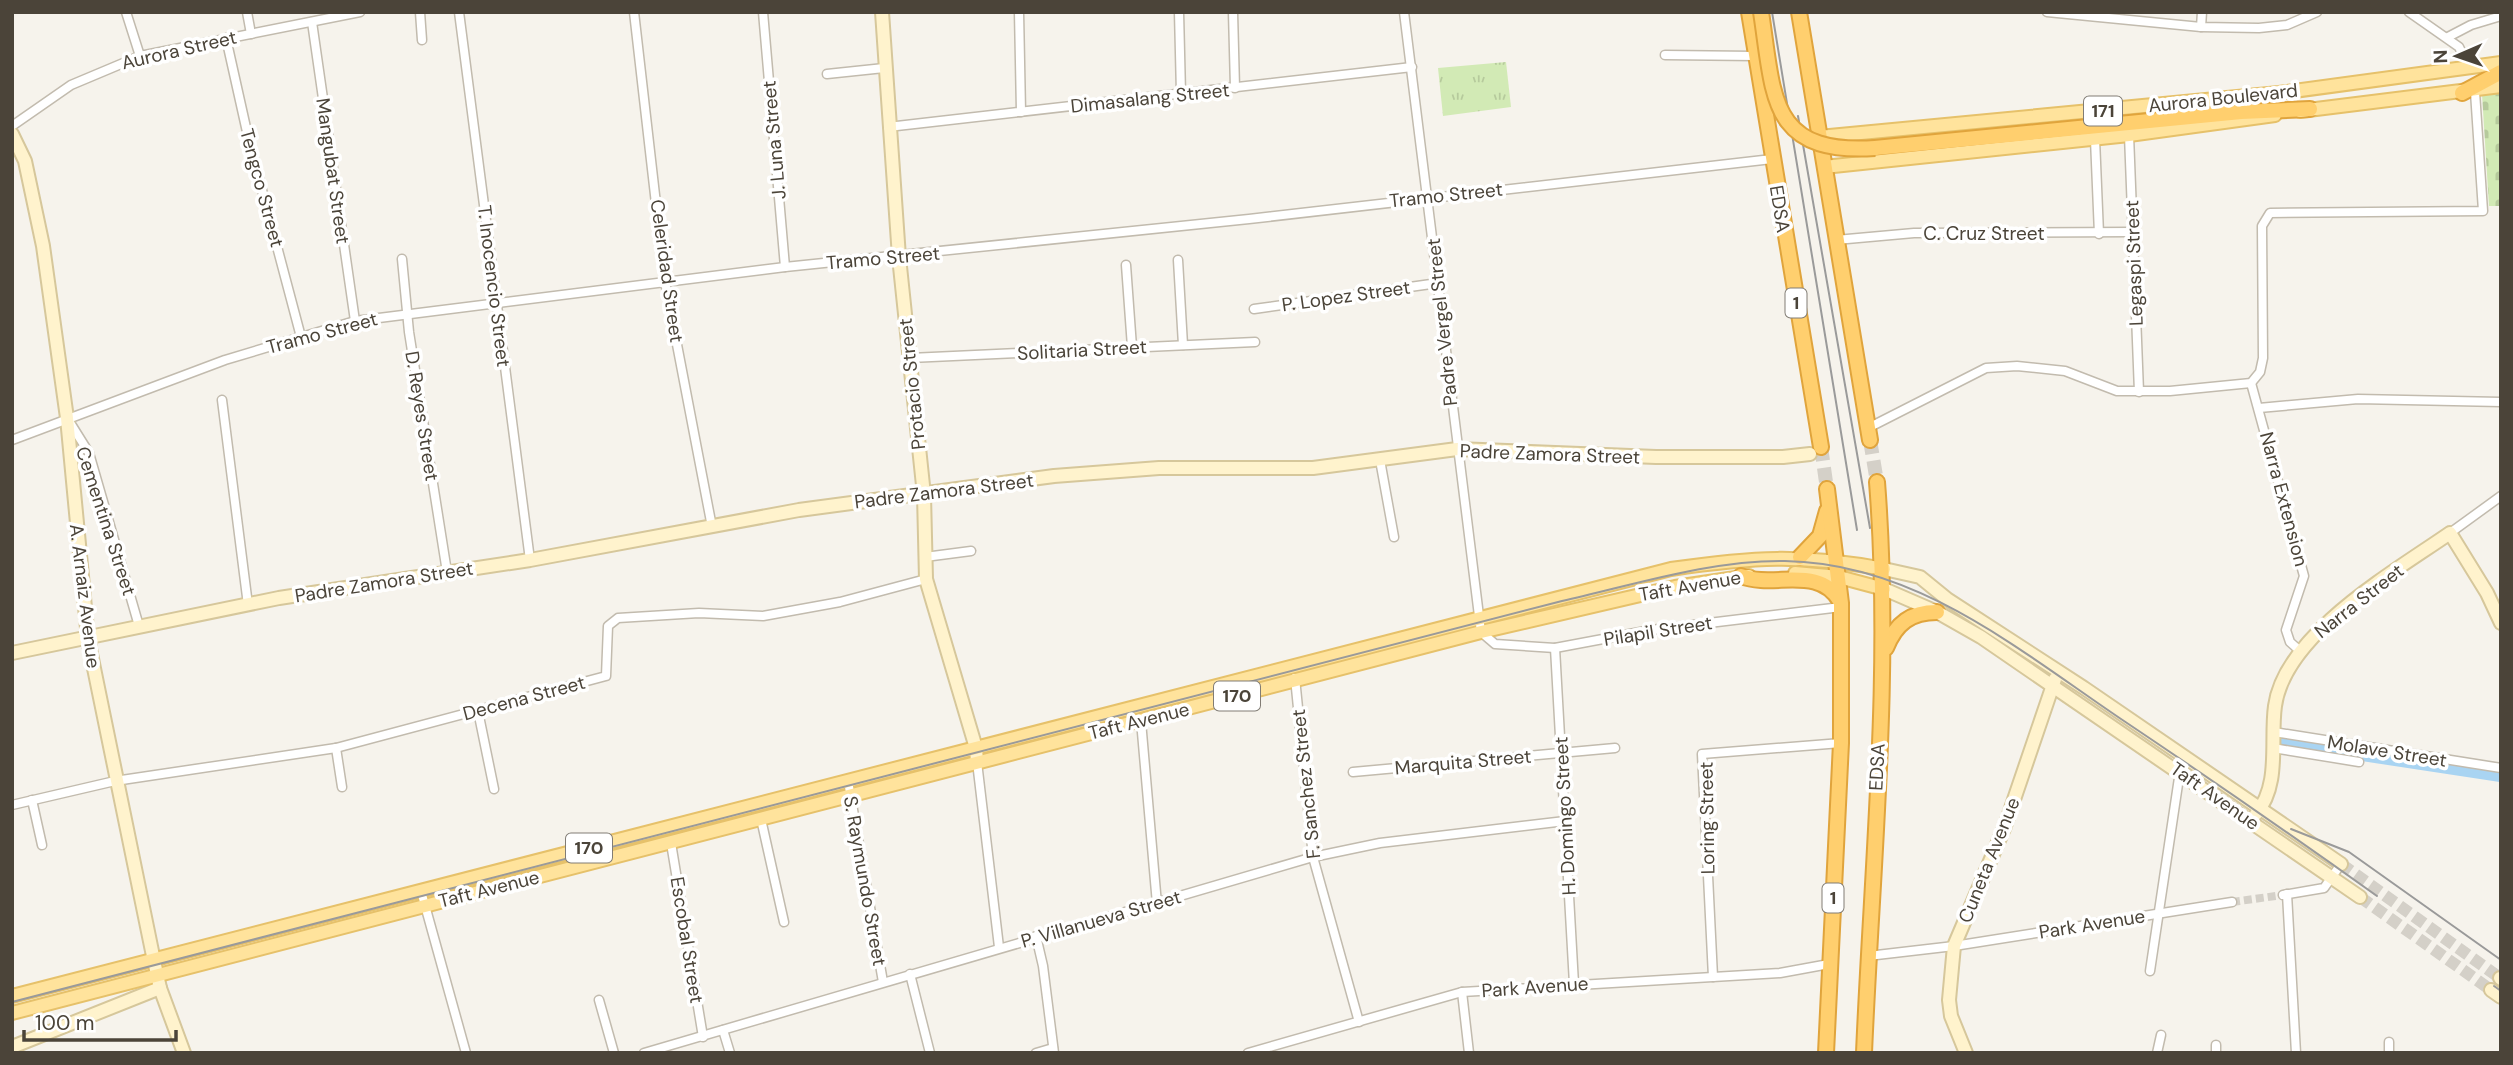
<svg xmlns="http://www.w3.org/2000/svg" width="2513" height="1065" font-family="'DM Sans',sans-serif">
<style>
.cemetery{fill:url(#cemetery-stones)}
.park{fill:url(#park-tufts)}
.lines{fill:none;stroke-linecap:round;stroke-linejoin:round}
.river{stroke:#a9d4f2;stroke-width:18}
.street-tunnel{stroke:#d4d0c8;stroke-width:8;stroke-dasharray:8 4;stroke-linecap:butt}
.secondary-tunnel{stroke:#d4d0c8;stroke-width:12;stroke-dasharray:12 6;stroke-linecap:butt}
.highway-tunnel{stroke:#d4d0c8;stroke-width:14;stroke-dasharray:14 7;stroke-linecap:butt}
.street-casing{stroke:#c2bbae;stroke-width:11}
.secondary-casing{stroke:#d6c79b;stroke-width:16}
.primary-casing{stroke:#e6c16a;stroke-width:16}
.highway-casing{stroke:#e0a43c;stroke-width:18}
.street{stroke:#fff;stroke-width:8}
.secondary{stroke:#fff3cd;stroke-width:12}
.primary{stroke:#ffe39c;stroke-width:12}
.highway{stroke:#ffcf6e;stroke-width:14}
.tram{stroke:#9a9a9a;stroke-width:2}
.highway-bridge-casing{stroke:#e0a43c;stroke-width:18;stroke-linecap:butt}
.highway-bridge{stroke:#ffcf6e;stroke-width:14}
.labels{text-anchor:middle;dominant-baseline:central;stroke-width:7;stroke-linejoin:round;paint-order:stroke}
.shield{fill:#fff;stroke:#817c74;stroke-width:2}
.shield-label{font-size:18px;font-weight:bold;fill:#4b4439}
.street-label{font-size:19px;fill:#4b4439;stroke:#fff}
</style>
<defs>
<pattern id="cemetery-stones" width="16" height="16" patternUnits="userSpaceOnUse" patternTransform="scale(1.75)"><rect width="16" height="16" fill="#d2eab5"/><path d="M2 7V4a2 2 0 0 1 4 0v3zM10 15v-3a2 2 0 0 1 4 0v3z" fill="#b6ca9c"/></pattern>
<pattern id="park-tufts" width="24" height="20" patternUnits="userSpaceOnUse" patternTransform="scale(1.75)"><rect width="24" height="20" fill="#d2eab5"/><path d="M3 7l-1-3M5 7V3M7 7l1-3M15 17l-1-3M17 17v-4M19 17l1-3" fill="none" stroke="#b6ca9c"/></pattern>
</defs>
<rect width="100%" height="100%" fill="#f6f3ec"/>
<polygon class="cemetery" points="2501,91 2501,206 2489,206 2482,94"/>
<polygon class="park" points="1506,62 1511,107 1443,116 1438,68"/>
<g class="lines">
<polyline class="river" points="2276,739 2501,773"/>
<polyline class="street-tunnel" points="2232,902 2283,895"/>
<g class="secondary-tunnel">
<polyline points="2341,864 2500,978"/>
<polyline points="2360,897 2491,990"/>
</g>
<g class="highway-tunnel">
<polyline points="1870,440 1877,482"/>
<polyline points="1821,447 1827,489"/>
</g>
<g class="street-casing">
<g id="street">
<polyline points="126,12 140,56"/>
<polyline points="247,12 251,34"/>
<polyline points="420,12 422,40"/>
<polyline points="459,12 530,560"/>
<polyline points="634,12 665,282 712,527"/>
<polyline points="763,12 785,267"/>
<polyline points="1019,12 1021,112"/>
<polyline points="1179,12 1181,94"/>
<polyline points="1233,12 1235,88"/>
<polyline points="1404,12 1481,632 1495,644 1555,648 1651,630 1841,607"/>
<polyline points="2047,12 2201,27 2259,28 2287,25 2317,12"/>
<polyline points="2409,12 2459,47 2469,68"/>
<polyline points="312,22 355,321"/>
<polyline points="2201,27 2202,12"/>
<polyline points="2448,37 2471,25 2501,16"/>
<polyline points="226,38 249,141 301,337"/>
<polyline points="1665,55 1755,56"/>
<polyline points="827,74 884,68"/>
<polyline points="12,126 71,85 140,56 360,12"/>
<polyline points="888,127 1412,67"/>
<polyline points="2129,135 2139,392"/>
<polyline points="2095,139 2099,234"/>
<polyline points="1836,240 1914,233 2133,232"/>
<polyline points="402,259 409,332 447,572"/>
<polyline points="1178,260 1183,345"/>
<polyline points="1126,265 1132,347"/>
<polyline points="1254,309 1438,283"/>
<polyline points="910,358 1255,342"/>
<polyline points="2251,383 2304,576 2286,630 2290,642 2299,650"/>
<polyline points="222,400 248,605"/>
<polyline points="2259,408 2358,399 2501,402"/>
<polyline points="69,421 89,453 139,626"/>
<polyline points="1868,428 1986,368 2017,366 2065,371 2117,391 2170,391 2251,383 2260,372 2263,358 2262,226 2270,213 2483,211 2475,92"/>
<polyline points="12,440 225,360 355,321 785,267 1249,219 1772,159"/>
<polyline points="1380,460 1394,537"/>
<polyline points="2450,533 2501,496"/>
<polyline points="925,557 971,551"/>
<polyline points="1555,648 1574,984"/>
<polyline points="1295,678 1313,857 1359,1022"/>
<polyline points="478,711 494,789"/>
<polyline points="1141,721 1157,904"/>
<polyline points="2274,732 2501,768"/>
<polyline points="336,748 342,787"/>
<polyline points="2273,748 2359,762"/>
<polyline points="977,762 999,947"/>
<polyline points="1353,772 1615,748"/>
<polyline points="848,781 883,982"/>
<polyline points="32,800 42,845"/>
<polyline points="12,805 115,781 336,748 606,676 608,626 618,618 699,613 763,616 840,602 926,579"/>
<polyline points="761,819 784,922"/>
<polyline points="671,843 703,1037"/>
<polyline points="421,891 466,1053"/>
<polyline points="2287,894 2296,1053"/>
<polyline points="2283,895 2324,888 2341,864"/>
<polyline points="1036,936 1043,966 1054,1053"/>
<polyline points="1868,956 1954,946 2232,902"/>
<polyline points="2150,971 2180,771"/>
<polyline points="910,974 930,1053"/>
<polyline points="1713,977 1702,754 1841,743"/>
<polyline points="1462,992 1469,1053"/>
<polyline points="599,1000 614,1053"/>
<polyline points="723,1030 730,1053"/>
<polyline points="2389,1042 2389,1053"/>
<polyline points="644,1053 1313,857 1380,843 1565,821"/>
<polyline points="1036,1053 1053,1048"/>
<polyline points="1248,1053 1462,992 1780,973 1829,964"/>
<polyline points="2157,1053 2161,1035"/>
<polyline points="2216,1053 2216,1045"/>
</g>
</g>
<g class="secondary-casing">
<g id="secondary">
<polyline points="882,12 899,257 924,495 926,579 976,748 977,762"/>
<polyline points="12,134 25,161 43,246 67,418 88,639 153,956 160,988 184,1053"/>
<polyline points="1884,569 1920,577 1947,599 2084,688 2341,864"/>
<polyline points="1884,589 1937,612 1981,637 2360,897"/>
<polyline points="12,653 279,598 530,560 799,510 1054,476 1159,468 1313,468 1457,449 1656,457 1783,457 1810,454"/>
<path d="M2256 814C2281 784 2270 741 2275 706 2285 634 2394 572 2450 533L2487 593 2501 623"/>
<polyline points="2500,978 2501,979"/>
<polyline points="2491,990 2501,997"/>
<polyline points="12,1047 160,988"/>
<polyline points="1966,1053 1951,1016 1949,1000 1954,946 2005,826 2055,679"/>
</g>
</g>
<g class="primary-casing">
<g id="primary">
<polyline points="2300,111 2501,86"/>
<polyline points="1819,137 2279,93 2501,63"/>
<polyline points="1824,167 2129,135 2275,115"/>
<polyline points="1795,573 1839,577 1884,589"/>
<path d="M12 996 1671 569C1752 557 1802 554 1884 569"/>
<polyline points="12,1013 1481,632 1675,587 1749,576"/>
</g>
</g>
<g class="highway-casing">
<g id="highway">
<polyline points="1749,12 1821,447"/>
<polyline points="1799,12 1870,440"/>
<polyline points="2462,93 2501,72"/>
<polyline points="1875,148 2241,112 2310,109"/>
<polyline points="1800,557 1820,536 1827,511"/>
<path d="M1741 576C1774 589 1818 564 1840 601"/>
<path d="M1886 648C1896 623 1911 612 1937 612"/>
<polyline points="1826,1053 1841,743 1841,603 1827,489"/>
<path d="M1864 1053C1872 863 1892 672 1877 482"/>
</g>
</g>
<use href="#street" class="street"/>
<use href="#secondary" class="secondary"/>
<use href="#primary" class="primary"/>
<use href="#highway" class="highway"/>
<g class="tram">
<polyline points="1772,12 1857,530"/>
<polyline points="1798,116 1870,528"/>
<polyline points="2291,829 2349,852 2501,960"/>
<polyline points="2494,986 2501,991"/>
<path d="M12 1002 1562 601C1634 585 1710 560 1785 561 1917 563 2020 651 2124 721 2209 778 2293 836 2377 896"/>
</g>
<g class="highway-bridge-casing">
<path id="highway-bridge" d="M1761 12C1774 97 1769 155 1875 148"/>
</g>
<use href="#highway-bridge" class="highway-bridge"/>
</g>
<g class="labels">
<g class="shield">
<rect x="2084" y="96.5" width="38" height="29" rx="5"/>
<rect x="1785.5" y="288.5" width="21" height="29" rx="5"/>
<rect x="1214" y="681.5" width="46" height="29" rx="5"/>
<rect x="566" y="833.5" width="46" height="29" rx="5"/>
<rect x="1822.5" y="883.5" width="21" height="29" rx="5"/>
</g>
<g class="shield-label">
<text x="2103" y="111">171</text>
<text x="1796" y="303">1</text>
<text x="1237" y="696">170</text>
<text x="589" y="848">170</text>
<text x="1833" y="898">1</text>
</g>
<g class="street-label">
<text transform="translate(179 50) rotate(-13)">Aurora Street</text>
<text transform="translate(1150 98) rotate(-6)">Dimasalang Street</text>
<text transform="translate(2223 98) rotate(-6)">Aurora Boulevard</text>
<text transform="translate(774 140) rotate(-95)">J. Luna Street</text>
<text transform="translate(333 171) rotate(82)">Mangubat Street</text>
<text transform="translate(262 188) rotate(75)">Tengco Street</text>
<text transform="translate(1446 195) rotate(-6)">Tramo Street</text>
<text transform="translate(1780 209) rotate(81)">EDSA</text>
<text x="1984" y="233">C. Cruz Street</text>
<text transform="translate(883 258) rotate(-5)">Tramo Street</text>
<text transform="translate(2134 263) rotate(-92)">Legaspi Street</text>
<text transform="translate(667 271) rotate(82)">Celeridad Street</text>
<text transform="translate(494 286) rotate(83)">T. Inocencio Street</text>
<text transform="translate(1346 296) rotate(-8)">P. Lopez Street</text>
<text transform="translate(1442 322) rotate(-96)">Padre Vergel Street</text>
<text transform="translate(322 333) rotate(-15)">Tramo Street</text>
<text transform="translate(1082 350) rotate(-3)">Solitaria Street</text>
<text transform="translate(912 384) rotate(-96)">Protacio Street</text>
<text transform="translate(422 416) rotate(81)">D. Reyes Street</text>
<text transform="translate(1550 454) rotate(2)">Padre Zamora Street</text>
<text transform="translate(944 491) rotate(-7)">Padre Zamora Street</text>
<text transform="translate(2284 499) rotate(75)">Narra Extension</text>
<text transform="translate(106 521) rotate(72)">Cementina Street</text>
<text transform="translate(384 582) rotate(-9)">Padre Zamora Street</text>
<text transform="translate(1690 586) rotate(-10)">Taft Avenue</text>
<text transform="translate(85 596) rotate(83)">A. Arnaiz Avenue</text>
<text transform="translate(2359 601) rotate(-38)">Narra Street</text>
<text transform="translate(1658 631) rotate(-9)">Pilapil Street</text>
<text transform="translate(524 698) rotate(-15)">Decena Street</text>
<text transform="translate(1139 721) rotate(-14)">Taft Avenue</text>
<text transform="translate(2387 751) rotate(9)">Molave Street</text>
<text transform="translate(1463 762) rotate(-5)">Marquita Street</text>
<text transform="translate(1877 767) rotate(-87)">EDSA</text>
<text transform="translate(1306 784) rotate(-96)">F. Sanchez Street</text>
<text transform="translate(2215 796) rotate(35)">Taft Avenue</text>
<text transform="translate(1565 816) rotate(-93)">H. Domingo Street</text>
<text transform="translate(1707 818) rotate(-91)">Loring Street</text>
<text transform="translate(1989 860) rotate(-68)">Cuneta Avenue</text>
<text transform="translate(865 881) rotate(80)">S. Raymundo Street</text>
<text transform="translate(489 889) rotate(-14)">Taft Avenue</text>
<text transform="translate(1101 919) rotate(-16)">P. Villanueva Street</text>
<text transform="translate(2092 924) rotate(-9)">Park Avenue</text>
<text transform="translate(687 940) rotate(81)">Escobal Street</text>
<text transform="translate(1535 987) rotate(-4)">Park Avenue</text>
</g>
</g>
<rect width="2513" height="1065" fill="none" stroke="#4b4439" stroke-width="28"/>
<g transform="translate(2457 56) rotate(268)" stroke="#ffffff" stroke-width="5" paint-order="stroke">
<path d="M0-5L12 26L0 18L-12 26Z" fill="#4b4439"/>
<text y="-10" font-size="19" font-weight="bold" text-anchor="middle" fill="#4b4439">N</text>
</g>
<path d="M24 1030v10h152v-10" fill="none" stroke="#4b4439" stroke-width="3.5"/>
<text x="35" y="1030" font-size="21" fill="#4b4439" stroke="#ffffff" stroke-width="5" paint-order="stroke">100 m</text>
</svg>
